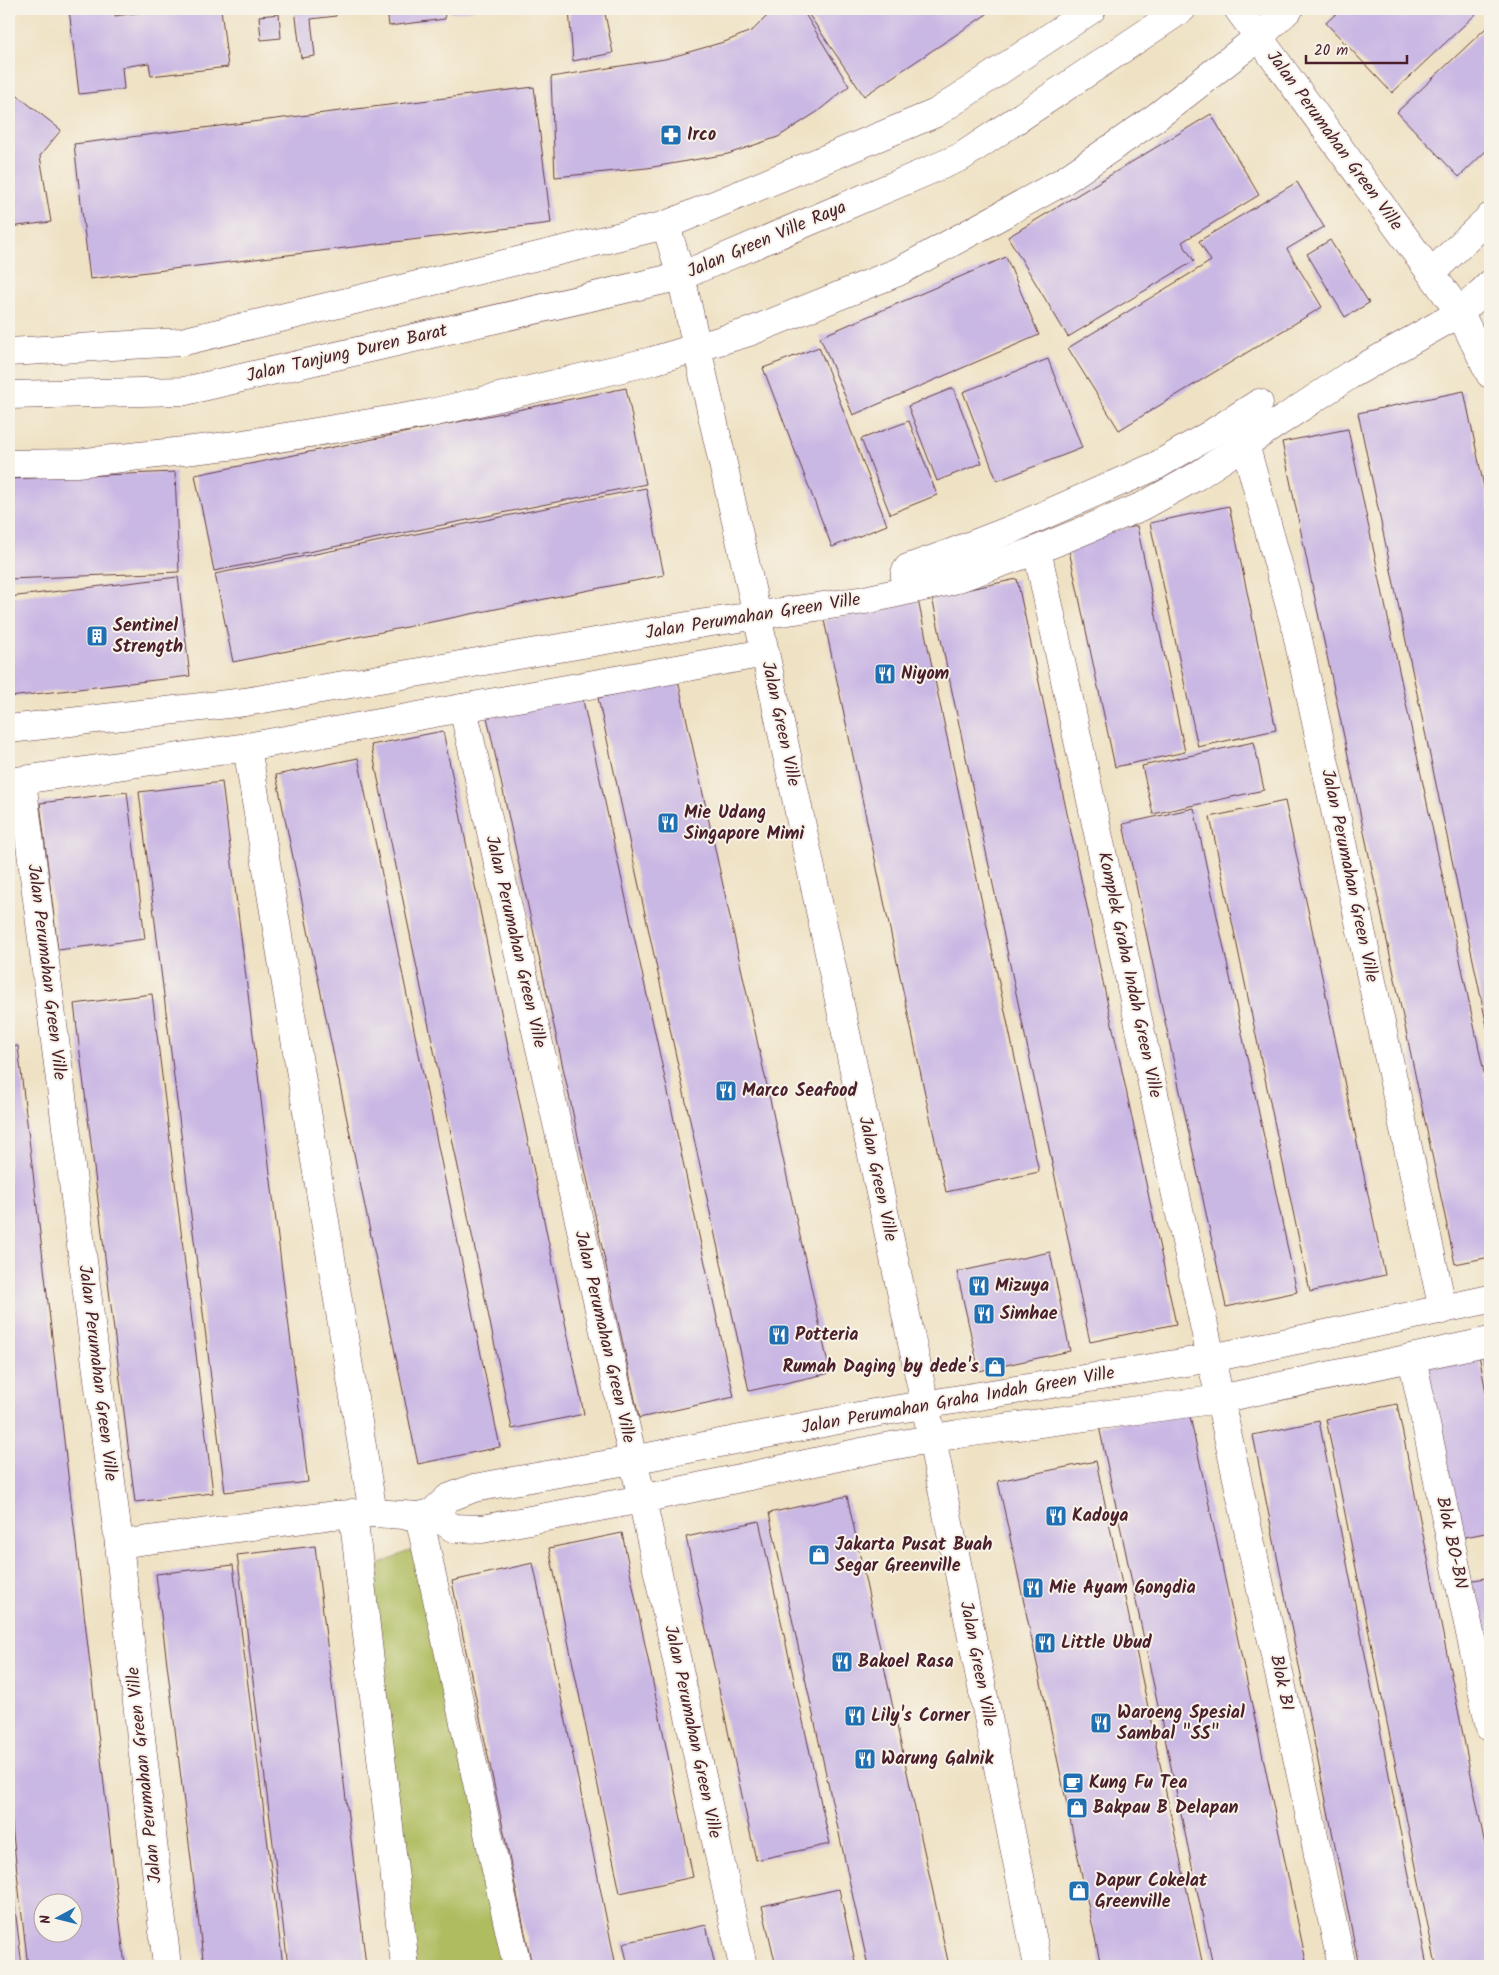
<svg xmlns="http://www.w3.org/2000/svg" width="1499" height="1975" font-family="Kalam,sans-serif">
<style>
.green{fill:#afbc5e;stroke:#7c6e44}
.building{fill:#cab8e4;fill-rule:evenodd}
.lines{fill:none;stroke-linecap:round;stroke-linejoin:round}
.minor-casing{stroke:#633c42;stroke-width:29}
.minor{stroke:#fff;stroke-width:28}
.labels{text-anchor:middle;dominant-baseline:central;stroke-width:4;stroke-linejoin:round;paint-order:stroke}
.poi-label{font-size:18px;font-weight:bold;fill:#4a1f2b;stroke:#f7f3e8;text-anchor:start}
.street-label{font-size:18px;fill:#4a1f2b;stroke:#f7f3e8}
</style>
<rect width="100%" height="100%" fill="#f7f3e8"/>
<filter id="ink" filterUnits="userSpaceOnUse"><feTurbulence type="fractalNoise" baseFrequency=".02" numOctaves="2"/><feDisplacementMap in="SourceGraphic" scale="10" xChannelSelector="R" yChannelSelector="G"/><feConvolveMatrix kernelMatrix="1 2 1 2 8 2 1 2 1" color-interpolation-filters="sRGB"/></filter>
<filter id="wash" filterUnits="userSpaceOnUse"><feTurbulence type="fractalNoise" baseFrequency=".0096" numOctaves="4" result="noise"/><feDisplacementMap in="SourceGraphic" scale="20" xChannelSelector="R" yChannelSelector="G"/><feGaussianBlur stdDeviation="1.12" result="paint"/><feColorMatrix in="noise" values="0 0 0 0 0 0 0 0 0 0 0 0 0 0 0 0 0 1.4 0 .05"/><feComposite in="paint" operator="in"/></filter>
<g filter="url(#wash)">
<rect width="100%" height="100%" fill="#efe2c4"/>
<polygon class="green" points="424,1544 510,1966 407,1966 360,1573"/>
<g id="blocks">
<g class="building">
<polygon points="69,9 115,9 115,16 143,12 143,9 221,9 228,67 151,76 149,63 122,67 124,89 79,94"/>
<polygon points="295,9 335,9 336,16 311,19 315,56 301,58"/>
<polygon points="387,9 444,9 445,19 389,26"/>
<polygon points="450,9 475,9 475,10 451,13"/>
<polygon points="569,9 604,9 613,53 573,61"/>
<polygon points="774,9 802,9 849,86 817,112 778,137 728,154 647,168 555,177 551,77 665,59 727,41 753,30"/>
<polygon points="805,9 983,9 987,14 864,96"/>
<polygon points="1341,9 1475,9 1478,12 1392,93 1326,23"/>
<polygon points="279,14 281,38 261,40 259,16"/>
<polygon points="1487,27 1490,30 1490,147 1459,177 1397,112"/>
<polygon points="534,87 551,223 90,279 74,144"/>
<polygon points="9,89 61,130 40,156 51,222 9,227"/>
<polygon points="1211,114 1259,195 1182,242 1194,261 1068,337 1008,237"/>
<polygon points="1297,182 1324,227 1287,249 1322,307 1119,430 1068,348 1211,261 1199,241"/>
<polygon points="1330,240 1369,303 1345,317 1307,254"/>
<polygon points="1006,257 1039,335 853,415 820,337"/>
<polygon points="819,347 887,525 832,547 763,368"/>
<polygon points="1048,359 1082,448 997,481 963,392"/>
<polygon points="626,388 646,484 214,571 195,475"/>
<polygon points="953,388 982,463 937,481 908,406"/>
<polygon points="1464,391 1490,516 1489,1036 1358,413"/>
<polygon points="909,421 937,495 890,514 861,439"/>
<polygon points="1348,429 1490,1101 1490,1257 1455,1264 1282,442"/>
<polygon points="175,472 179,572 9,579 9,479"/>
<polygon points="646,488 664,575 233,662 215,574"/>
<polygon points="1229,506 1276,730 1198,747 1150,523"/>
<polygon points="1137,526 1185,752 1115,767 1067,541"/>
<polygon points="178,577 190,676 9,697 9,597"/>
<polygon points="1017,579 1176,1324 1090,1342 932,597"/>
<polygon points="918,600 1039,1172 946,1192 824,620"/>
<polygon points="678,680 830,1373 749,1391 598,698"/>
<polygon points="582,696 734,1397 639,1418 487,717"/>
<polygon points="443,731 584,1414 512,1429 371,745"/>
<polygon points="1254,742 1264,790 1153,814 1142,766"/>
<polygon points="358,758 500,1447 418,1464 276,775"/>
<polygon points="222,782 308,1482 225,1492 139,792"/>
<polygon points="127,792 145,939 58,950 40,803"/>
<polygon points="1285,801 1385,1275 1310,1292 1210,817"/>
<polygon points="1194,808 1297,1292 1226,1307 1123,824"/>
<polygon points="152,994 213,1493 135,1502 74,1004"/>
<path d="M18 1046 33 1173 125 1966H28L20 1900 9 1797V1047ZM42 1902H72V1932H42Z"/>
<polygon points="1050,1252 1070,1351 979,1371 957,1272"/>
<polygon points="1490,1351 1490,1385 1489,1385 1483,1352"/>
<polygon points="1479,1355 1490,1414 1490,1532 1460,1538 1424,1367"/>
<polygon points="1397,1404 1490,1870 1490,1966 1436,1966 1326,1419"/>
<polygon points="1188,1407 1252,1705 1307,1966 1213,1966 1162,1724 1099,1426"/>
<polygon points="1319,1421 1340,1528 1427,1966 1359,1966 1274,1541 1253,1435"/>
<polygon points="1096,1461 1171,1816 1203,1966 1101,1966 1059,1767 998,1481"/>
<polygon points="847,1496 907,1772 949,1966 868,1966 769,1513"/>
<polygon points="759,1521 830,1844 756,1860 686,1537"/>
<polygon points="622,1533 693,1877 620,1893 549,1548"/>
<polygon points="315,1546 361,1922 366,1966 288,1966 243,1599 237,1555"/>
<polygon points="533,1563 580,1789 616,1966 532,1966 465,1646 452,1581"/>
<polygon points="233,1565 271,1869 283,1966 204,1966 156,1574"/>
<polygon points="1490,1577 1490,1683 1469,1581"/>
<polygon points="9,1867 10,1867 22,1966 9,1966"/>
<polygon points="839,1889 856,1966 776,1966 762,1906"/>
<polygon points="706,1925 715,1966 628,1966 623,1943"/>
</g>
</g>
</g>
<g filter="url(#ink)">
<use href="#blocks" fill-opacity="0" stroke="#633c42" stroke-width="1"/>
<g class="lines">
<g class="minor-casing">
<g id="minor">
<polyline points="1238,9 1460,313 1490,374"/>
<polyline points="666,225 681,276 697,348 757,615 925,1404 1038,1966"/>
<polyline points="1431,273 1490,217"/>
<polyline points="9,352 181,342 666,225 936,113 1092,9"/>
<polyline points="9,395 185,391 681,276 961,157 1182,9"/>
<polyline points="1245,444 1295,625 1443,1310"/>
<polyline points="9,464 77,463 237,445 431,413 652,361 749,332 898,272 1062,182 1155,118 1259,37 1289,9"/>
<polyline points="1037,550 1342,1966"/>
<polyline points="904,590 905,573 908,568 948,554 1010,530 1156,466 1209,435 1259,403"/>
<polyline points="463,708 642,1499 743,1966"/>
<polyline points="9,729 245,702 705,623 865,600 950,581 1037,550 1143,506 1197,476 1350,375 1460,313 1490,284"/>
<polyline points="247,747 373,1513"/>
<polyline points="22,781 119,1544 167,1966"/>
<polyline points="9,782 247,747 765,653"/>
<polyline points="1412,1358 1490,1728"/>
<polyline points="353,1513 405,1966"/>
<polyline points="432,1513 453,1528 482,1529 642,1499 880,1448 958,1434 1220,1399 1490,1341"/>
<polyline points="419,1516 517,1966"/>
<polyline points="119,1544 334,1515 373,1513 419,1516 432,1513 448,1498 474,1488 632,1460 874,1413 1212,1358 1490,1299"/>
</g>
</g>
<use href="#minor" class="minor"/>
</g>
</g>
<defs>
<g id="pharmacy-square" transform="scale(1.125)"><rect x="-9" y="-9" width="18" height="18" rx="4" fill="#1f6fb2" stroke="#f7f3e8"/><path d="M-2-6h4v4h4v4h-4v4h-4v-4h-4v-4h4Z" fill="#fff"/></g>
<g id="building-square" transform="scale(1.125)"><rect x="-9" y="-9" width="18" height="18" rx="4" fill="#1f6fb2" stroke="#f7f3e8"/><path d="M-4-6H4V6H1V3H-1V6H-4ZM-2.5-4.3h1.7v1.8h-1.7ZM.8-4.3h1.7v1.8H.8ZM-2.5-1h1.7V.8h-1.7ZM.8-1h1.7V.8H.8Z" fill="#fff"/></g>
<g id="restaurant-square" transform="scale(1.125)"><rect x="-9" y="-9" width="18" height="18" rx="4" fill="#1f6fb2" stroke="#f7f3e8"/><path d="M-5-6h1v4h1v-4h1v4h1v-4h1v5L-1.5 .5V6h-2V.5L-5-1ZM5-6V6H3V1.5H1.5Q1.5-4 5-6Z" fill="#fff"/></g>
<g id="shop-square" transform="scale(1.125)"><rect x="-9" y="-9" width="18" height="18" rx="4" fill="#1f6fb2" stroke="#f7f3e8"/><path d="M-5-2.5h2.3a2.7 3.5 0 0 1 5.4 0H5L5.5 6h-11ZM-1.5-2.5h3a1.5 2.3 0 0 0-3 0Z" fill="#fff"/></g>
<g id="cafe-square" transform="scale(1.125)"><rect x="-9" y="-9" width="18" height="18" rx="4" fill="#1f6fb2" stroke="#f7f3e8"/><path d="M-5.5-4.5H6V0H3Q3 3.5 0 3.5H-2.5Q-5.5 3.5-5.5 0ZM3-3.2v2h1.7v-2ZM-6 4.5H4V6H-6Z" fill="#fff"/></g>
</defs>
<g fill-rule="evenodd">
<use href="#pharmacy-square" x="671" y="135"/>
<use href="#building-square" x="97" y="636"/>
<use href="#restaurant-square" x="885" y="674"/>
<use href="#restaurant-square" x="668" y="823"/>
<use href="#restaurant-square" x="726" y="1091"/>
<use href="#restaurant-square" x="979" y="1286"/>
<use href="#restaurant-square" x="984" y="1314"/>
<use href="#restaurant-square" x="779" y="1335"/>
<use href="#shop-square" x="995" y="1367"/>
<use href="#restaurant-square" x="1056" y="1516"/>
<use href="#shop-square" x="819" y="1555"/>
<use href="#restaurant-square" x="1033" y="1588"/>
<use href="#restaurant-square" x="1045" y="1643"/>
<use href="#restaurant-square" x="842" y="1662"/>
<use href="#restaurant-square" x="855" y="1716"/>
<use href="#restaurant-square" x="1101" y="1723"/>
<use href="#restaurant-square" x="865" y="1759"/>
<use href="#cafe-square" x="1073" y="1783"/>
<use href="#shop-square" x="1077" y="1808"/>
<use href="#shop-square" x="1079" y="1891"/>
</g>
<g class="labels">
<g class="poi-label">
<text x="687" y="135">Irco</text>
<text x="113" y="626">Sentinel<tspan x="113" dy="21">Strength</tspan></text>
<text x="901" y="674">Niyom</text>
<text x="684" y="813">Mie Udang<tspan x="684" dy="21">Singapore Mimi</tspan></text>
<text x="742" y="1091">Marco Seafood</text>
<text x="995" y="1286">Mizuya</text>
<text x="1000" y="1314">Simhae</text>
<text x="795" y="1335">Potteria</text>
<text x="979" y="1367" text-anchor="end">Rumah Daging by dede's</text>
<text x="1072" y="1516">Kadoya</text>
<text x="835" y="1545">Jakarta Pusat Buah<tspan x="835" dy="21">Segar Greenville</tspan></text>
<text x="1049" y="1588">Mie Ayam Gongdia</text>
<text x="1061" y="1643">Little Ubud</text>
<text x="858" y="1662">Bakoel Rasa</text>
<text x="1117" y="1713">Waroeng Spesial<tspan x="1117" dy="21">Sambal "SS"</tspan></text>
<text x="871" y="1716">Lily's Corner</text>
<text x="881" y="1759">Warung Galnik</text>
<text x="1089" y="1783">Kung Fu Tea</text>
<text x="1093" y="1808">Bakpau B Delapan</text>
<text x="1095" y="1881">Dapur Cokelat<tspan x="1095" dy="21">Greenville</tspan></text>
</g>
<g class="street-label">
<text transform="translate(1334 141) rotate(54)">Jalan Perumahan Green Ville</text>
<text transform="translate(767 240) rotate(-23)">Jalan Green Ville Raya</text>
<text transform="translate(347 354) rotate(-13)">Jalan Tanjung Duren Barat</text>
<text transform="translate(753 617) rotate(-9)">Jalan Perumahan Green Ville</text>
<text transform="translate(780 724) rotate(78)">Jalan Green Ville</text>
<text transform="translate(1349 876) rotate(78)">Jalan Perumahan Green Ville</text>
<text transform="translate(515 942) rotate(77)">Jalan Perumahan Green Ville</text>
<text transform="translate(46 972) rotate(83)">Jalan Perumahan Green Ville</text>
<text transform="translate(1129 975) rotate(78)">Komplek Graha Indah Green Ville</text>
<text transform="translate(877 1179) rotate(78)">Jalan Green Ville</text>
<text transform="translate(604 1337) rotate(77)">Jalan Perumahan Green Ville</text>
<text transform="translate(97 1373) rotate(83)">Jalan Perumahan Green Ville</text>
<text transform="translate(958 1401) rotate(-10)">Jalan Perumahan Graha Indah Green Ville</text>
<text transform="translate(1451 1543) rotate(78)">Blok BO-BN</text>
<text transform="translate(977 1664) rotate(79)">Jalan Green Ville</text>
<text transform="translate(1281 1683) rotate(78)">Blok BI</text>
<text transform="translate(692 1732) rotate(78)">Jalan Perumahan Green Ville</text>
<text transform="translate(145 1775) rotate(-96)">Jalan Perumahan Green Ville</text>
</g>
</g>
<rect width="1499" height="1975" fill="none" stroke="#f7f3e8" stroke-width="30"/>
<g transform="translate(58 1918) rotate(263)"><circle r="24" fill="#f7f3e8" stroke="#b29e9c"/>
<path d="M0-4L9 19L0 12L-9 19Z" fill="#1f6fb2"/>
<text y="-8" font-size="14" font-weight="bold" text-anchor="middle" fill="#4a1f2b">N</text>
</g>
<path d="M1306 55v8h101v-8" fill="none" stroke="#4a1f2b" stroke-width="2.5"/>
<text x="1314" y="55" font-size="15" fill="#4a1f2b" stroke="#f7f3e8" stroke-width="4" paint-order="stroke">20 m</text>
</svg>
